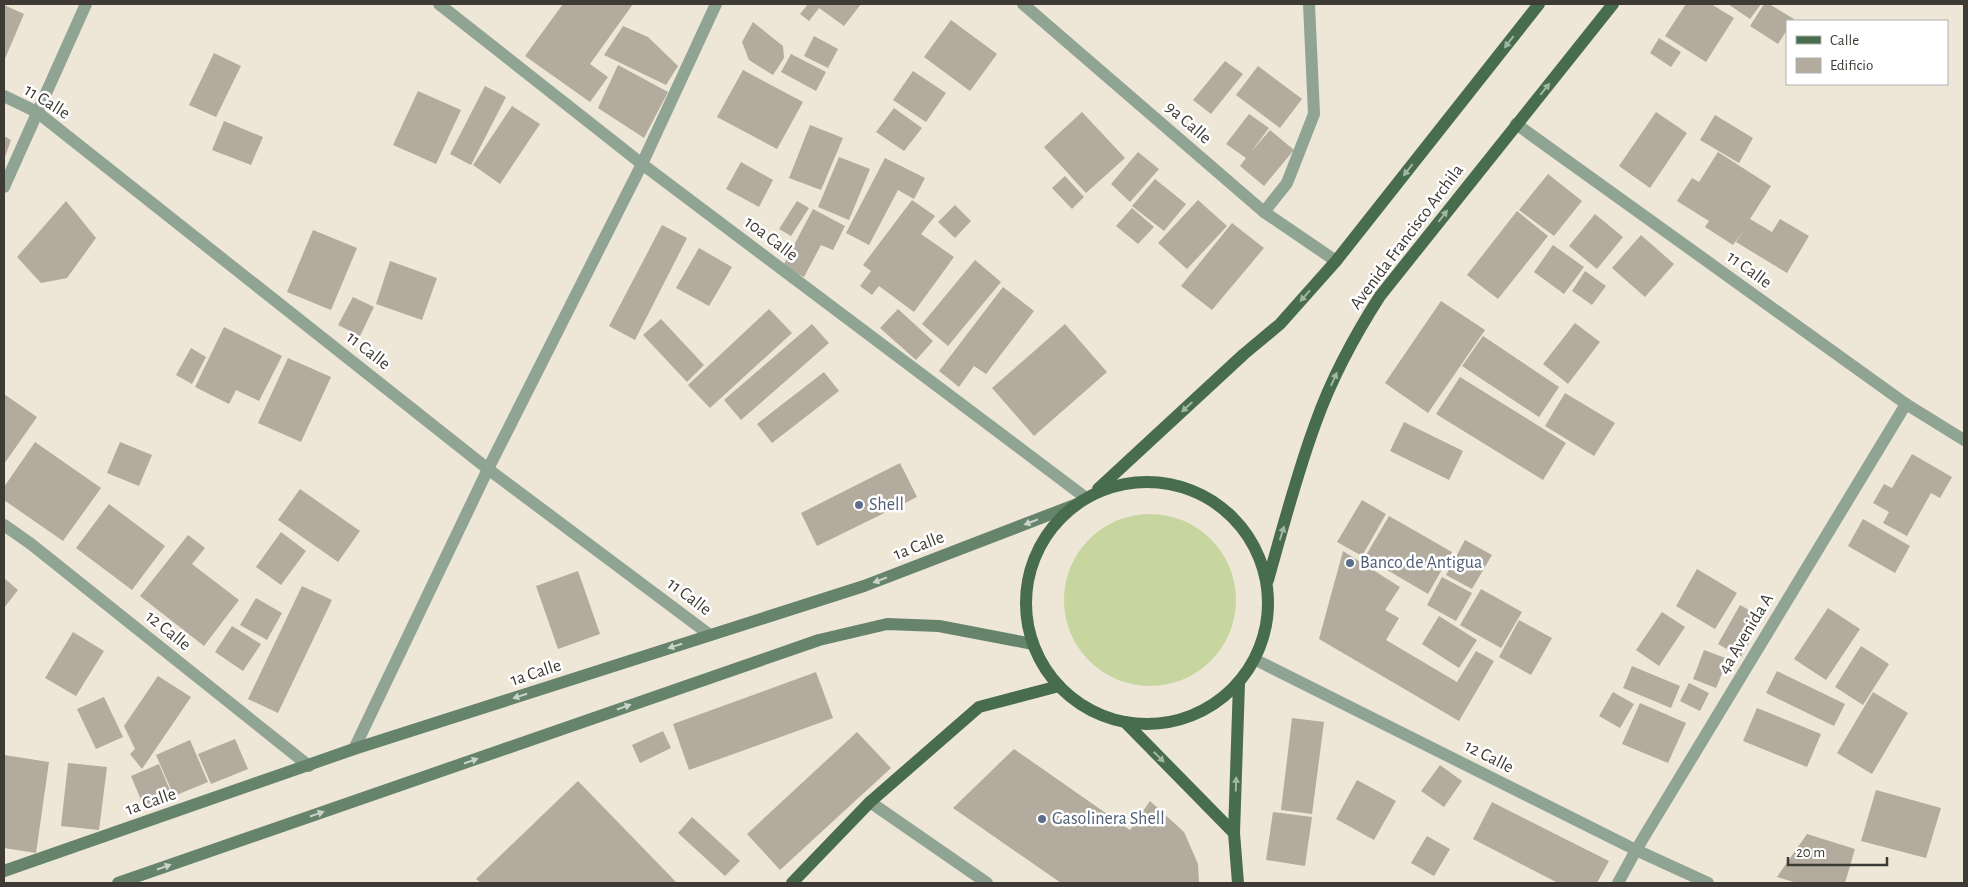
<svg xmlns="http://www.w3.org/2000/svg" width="1968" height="887" font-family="'Alegreya Sans',sans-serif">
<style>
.green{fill:#c7d69f}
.building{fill:#b3ab9d}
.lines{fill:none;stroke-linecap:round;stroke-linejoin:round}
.lane{stroke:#90a493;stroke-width:12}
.street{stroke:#90a493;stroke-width:12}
.secondary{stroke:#65846b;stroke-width:12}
.primary{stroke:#476d4e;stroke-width:12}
.oneway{fill:#a3b6a6}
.oneway2{fill:#c9d4cb}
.service-dot{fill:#5c6f8a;stroke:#fff;stroke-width:2}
.labels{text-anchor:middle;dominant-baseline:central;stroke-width:5;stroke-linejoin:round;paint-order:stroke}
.street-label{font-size:18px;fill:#3e3a35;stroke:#fff}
.service-label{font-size:18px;fill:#4e5e75;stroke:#fff;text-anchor:start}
</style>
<rect width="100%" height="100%" fill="#eee6d7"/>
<circle class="green" cx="1150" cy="600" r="86"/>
<g class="building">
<polygon points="563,4 633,4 590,64 608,77 590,102 525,56"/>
<polygon points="808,4 861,4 844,26 819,8 809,21 800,14"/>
<polygon points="1686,4 1711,4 1734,18 1706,62 1665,36"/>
<polygon points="1728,4 1761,4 1750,19"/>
<polygon points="1764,4 1769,4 1794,19 1792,21 1787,21 1787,30 1778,44 1750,26"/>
<polygon points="4,5 24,14 4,61"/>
<polygon points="951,20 997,54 970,91 924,57"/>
<polygon points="753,22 783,46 784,58 773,75 749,60 742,42"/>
<polygon points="623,26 648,37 678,66 666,85 604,55"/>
<polygon points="814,36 838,49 828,68 804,56"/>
<polygon points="1659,38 1681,52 1671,67 1650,53"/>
<polygon points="214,53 241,66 216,117 189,105"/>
<polygon points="791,54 826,72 816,91 781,72"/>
<polygon points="1225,61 1243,74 1211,114 1193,100"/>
<polygon points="618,65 668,92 644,138 598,108"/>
<polygon points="1258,66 1302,99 1280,128 1236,95"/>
<polygon points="743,70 803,102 777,149 717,117"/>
<polygon points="913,71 946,93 926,122 893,100"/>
<polygon points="485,86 506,97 471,165 450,154"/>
<polygon points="418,91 461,110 436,164 393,145"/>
<polygon points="512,106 540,124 500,184 473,165"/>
<polygon points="894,108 922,128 904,151 876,132"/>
<polygon points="1082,112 1125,158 1086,193 1044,147"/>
<polygon points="1656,112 1687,133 1650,188 1619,166"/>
<polygon points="1249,114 1269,128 1251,152 1270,130 1294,150 1264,186 1240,166 1246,158 1226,144"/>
<polygon points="1715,115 1753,138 1739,163 1700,140"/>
<polygon points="224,121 263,137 251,165 212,150"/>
<polygon points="810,125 843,138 821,190 789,178"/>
<polygon points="4,136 11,140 4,160"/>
<polygon points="1138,152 1159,169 1130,202 1111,184"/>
<polygon points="1718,152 1771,186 1750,219 1772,232 1780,219 1809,236 1787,273 1736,242 1744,230 1733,245 1705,227 1709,221 1677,201 1692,178 1699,182"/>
<polygon points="839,157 870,169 849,220 818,207"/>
<polygon points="885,158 925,178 914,199 898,190 869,245 846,233"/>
<polygon points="741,162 773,180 759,207 726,189"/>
<polygon points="1548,174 1582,201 1554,236 1519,210"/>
<polygon points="1065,176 1084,197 1072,209 1052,188"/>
<polygon points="1155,179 1186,204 1164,231 1132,206"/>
<polygon points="912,200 935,216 921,234 954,257 914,312 879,286 872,295 860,286 871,271 863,265"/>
<polygon points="1198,200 1227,226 1187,269 1158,243"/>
<polygon points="66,201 96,238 67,278 41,283 17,257"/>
<polygon points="797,201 809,208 791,236 779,229"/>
<polygon points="955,205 971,221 955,238 938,222"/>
<polygon points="1132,208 1154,227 1138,244 1116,226"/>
<polygon points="813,209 845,226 833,250 821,245 804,277 783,266"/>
<polygon points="1517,211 1548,236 1498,299 1467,275"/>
<polygon points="1595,214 1623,237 1597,269 1569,246"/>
<polygon points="1232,223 1264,248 1212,310 1181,286"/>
<polygon points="662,225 687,238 635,340 609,326"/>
<polygon points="313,230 357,248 331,310 287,292"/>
<polygon points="1641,235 1674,264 1645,297 1612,268"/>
<polygon points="1553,245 1584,267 1564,294 1534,272"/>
<polygon points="699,248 732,267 709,306 676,288"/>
<polygon points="975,260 1001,282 948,346 922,324"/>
<polygon points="390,261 437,278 422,320 376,304"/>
<polygon points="1585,271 1606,286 1592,305 1572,291"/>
<polygon points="1003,287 1034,311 986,374 974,366 959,387 939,371"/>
<polygon points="353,297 374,307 360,336 338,325"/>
<polygon points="1441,301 1485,330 1428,413 1385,383"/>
<polygon points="769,309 792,333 710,408 688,385"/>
<polygon points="898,309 933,341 916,360 880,328"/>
<polygon points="661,319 704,365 687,382 643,335"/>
<polygon points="1575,323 1600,342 1568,384 1543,364"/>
<polygon points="812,324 829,343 741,420 724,400"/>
<polygon points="1065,324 1107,372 1034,436 992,388"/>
<polygon points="224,327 282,356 259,401 236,390 229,404 195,387"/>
<polygon points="1483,336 1559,387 1539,417 1462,366"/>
<polygon points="191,348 206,357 192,384 176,375"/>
<polygon points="288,358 331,377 301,442 258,423"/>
<polygon points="824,372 839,391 772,443 757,424"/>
<polygon points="1460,377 1566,443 1543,480 1436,414"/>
<polygon points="1565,393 1615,423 1594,456 1545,426"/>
<polygon points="4,394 37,417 4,464"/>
<polygon points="1404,422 1463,451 1449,480 1390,451"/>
<polygon points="35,442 101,488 63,541 4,500 4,487"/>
<polygon points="120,442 152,455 139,486 107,473"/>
<polygon points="1912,454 1952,477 1940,498 1931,493 1907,536 1883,523 1889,512 1873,503 1884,484 1892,488"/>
<polygon points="900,463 917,497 817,546 801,513"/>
<polygon points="300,489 360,531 338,562 278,520"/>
<polygon points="1362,500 1386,514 1362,556 1337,542"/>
<polygon points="109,504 165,546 132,590 76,548"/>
<polygon points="1389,516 1452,552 1428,594 1365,557"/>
<polygon points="1863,519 1910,546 1895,573 1848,546"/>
<polygon points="281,532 306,551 281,585 256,567"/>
<polygon points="188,535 205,548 192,564 239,600 204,646 140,596"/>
<polygon points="1465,540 1492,555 1472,589 1446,575"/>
<polygon points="1343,551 1400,587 1385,610 1399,618 1386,640 1457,682 1476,651 1494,661 1459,721 1319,639"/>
<polygon points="1697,569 1737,593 1715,629 1676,606"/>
<polygon points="578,571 600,634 558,649 536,586"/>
<polygon points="1442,577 1472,593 1456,621 1427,605"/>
<polygon points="4,578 18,590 4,608"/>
<polygon points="302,586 332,600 278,713 248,699"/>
<polygon points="1481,589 1522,612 1501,648 1460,625"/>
<polygon points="256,598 282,613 267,640 240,625"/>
<polygon points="1740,605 1763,618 1741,657 1718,644"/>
<polygon points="1828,608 1860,629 1826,680 1794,659"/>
<polygon points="1662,612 1685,627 1659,666 1636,650"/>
<polygon points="1439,616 1477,640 1459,668 1422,644"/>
<polygon points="1519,620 1552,638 1531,675 1499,657"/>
<polygon points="232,626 261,644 243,671 215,652"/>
<polygon points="73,632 104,651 76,696 45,678"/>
<polygon points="1861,646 1889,664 1863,705 1835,687"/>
<polygon points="1704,650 1728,659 1716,688 1693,679"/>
<polygon points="1632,666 1680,686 1671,708 1623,688"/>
<polygon points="1777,671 1845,704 1834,726 1766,693"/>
<polygon points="816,672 833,718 689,770 673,724"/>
<polygon points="158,676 191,697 142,769 130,754 135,749 124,726"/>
<polygon points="1689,683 1709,693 1700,711 1680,701"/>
<polygon points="1613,692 1634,704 1620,728 1599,716"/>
<polygon points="1873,692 1908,713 1872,774 1837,753"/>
<polygon points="104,697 123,737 96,749 77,709"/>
<polygon points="1640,703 1686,723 1668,763 1622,744"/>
<polygon points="1757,708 1821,734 1807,767 1743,741"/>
<polygon points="1292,718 1324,722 1312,814 1281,810"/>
<polygon points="663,731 671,748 640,763 632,745"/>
<polygon points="857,732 891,768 780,870 747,834"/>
<polygon points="235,739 248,769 211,784 198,754"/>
<polygon points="190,740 208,782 174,796 156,755"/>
<polygon points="1014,749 1130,830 1150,801 1184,832 1198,864 1199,883 1061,883 953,808"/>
<polygon points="4,755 49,762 36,853 4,848"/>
<polygon points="68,763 107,767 99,830 61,826"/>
<polygon points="159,764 172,795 144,807 131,776"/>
<polygon points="1440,765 1462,781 1444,807 1421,791"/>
<polygon points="1357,780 1396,801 1374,840 1336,819"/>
<polygon points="578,781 677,883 481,883 476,879"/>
<polygon points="1876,790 1941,808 1926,858 1861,841"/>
<polygon points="1492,802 1609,861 1597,883 1558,883 1473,839"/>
<polygon points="1273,812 1312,817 1305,866 1266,860"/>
<polygon points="692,817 740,861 725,876 678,833"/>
<polygon points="1807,834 1855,849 1845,883 1797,883 1777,877"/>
<polygon points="1427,836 1450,849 1434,876 1411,863"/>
</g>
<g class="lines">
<g class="lane">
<polyline points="1264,212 1287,183 1314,114 1309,4"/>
<polyline points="870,802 987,883"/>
</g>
<g class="street">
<polyline points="439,4 642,164 1086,498"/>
<polyline points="1023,4 1264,212 1336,261"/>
<polyline points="4,96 37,112 488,469 710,635"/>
<polyline points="1516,124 1906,404 1964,440"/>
<polyline points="4,187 86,4"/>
<polyline points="4,525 31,544 309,766"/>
<polyline points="1256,660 1636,850 1708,883"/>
<polyline points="354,749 488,469 642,164 716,4"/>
<polyline points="1618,883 1636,850 1906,404"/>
</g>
<g class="secondary">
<polyline points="4,871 354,749 864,586 1077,504"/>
<polyline points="118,883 819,640 887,624 939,626 1033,644"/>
</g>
<g class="primary">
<circle cx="1147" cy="603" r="121"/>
<polyline points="1098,489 1244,354 1280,324 1336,261 1539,4"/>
<path d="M1268 580C1283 527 1297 473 1316 422 1332 377 1355 335 1380 296L1613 4"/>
<polyline points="1125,722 1234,833"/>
<polyline points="792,883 870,802 979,707 1059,686"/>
<polyline points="1238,883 1234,833 1239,683"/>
</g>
</g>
<defs><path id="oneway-solid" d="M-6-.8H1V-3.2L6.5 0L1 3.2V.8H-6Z" transform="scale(1.25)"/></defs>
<g class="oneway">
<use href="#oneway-solid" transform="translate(1509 42) rotate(128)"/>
<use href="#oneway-solid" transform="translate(1545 89) rotate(-51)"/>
<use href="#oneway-solid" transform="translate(1408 170) rotate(128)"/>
<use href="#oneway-solid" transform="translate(1443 216) rotate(-52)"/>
<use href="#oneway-solid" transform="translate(1305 296) rotate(132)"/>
<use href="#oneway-solid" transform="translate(1334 379) rotate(-66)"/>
<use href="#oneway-solid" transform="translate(1187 407) rotate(137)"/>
<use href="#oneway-solid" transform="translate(1282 533) rotate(-73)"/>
<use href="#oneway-solid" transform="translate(1159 757) rotate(45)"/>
<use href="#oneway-solid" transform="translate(1236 784) rotate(-88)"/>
</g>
<g class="oneway2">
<use href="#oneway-solid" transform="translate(1031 522) rotate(159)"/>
<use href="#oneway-solid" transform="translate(880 580) rotate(159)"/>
<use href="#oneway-solid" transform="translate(675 646) rotate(162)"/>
<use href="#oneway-solid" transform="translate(520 696) rotate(162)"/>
<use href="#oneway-solid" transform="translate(624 707) rotate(-19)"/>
<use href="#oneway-solid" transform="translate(471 761) rotate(-19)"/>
<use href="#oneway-solid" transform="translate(317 814) rotate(-19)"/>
<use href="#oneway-solid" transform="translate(164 867) rotate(-19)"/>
</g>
<g class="service-dot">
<circle cx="859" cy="505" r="5"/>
<circle cx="1350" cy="563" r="5"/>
<circle cx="1042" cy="819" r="5"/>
</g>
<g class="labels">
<g class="street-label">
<text transform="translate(47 102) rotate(32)">11 Calle</text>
<text transform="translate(1188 123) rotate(41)">9a Calle</text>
<text transform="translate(1407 237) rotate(-53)">Avenida Francisco Archila</text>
<text transform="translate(771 239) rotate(37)">10a Calle</text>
<text transform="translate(1749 270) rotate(36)">11 Calle</text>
<text transform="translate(368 351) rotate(38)">11 Calle</text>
<text transform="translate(919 546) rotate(-21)">1a Calle</text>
<text transform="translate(689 597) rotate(37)">11 Calle</text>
<text transform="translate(168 631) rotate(39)">12 Calle</text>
<text transform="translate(1746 634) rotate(-59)">4a Avenida A</text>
<text transform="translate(536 673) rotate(-18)">1a Calle</text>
<text transform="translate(1489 757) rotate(27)">12 Calle</text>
<text transform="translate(151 802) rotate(-19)">1a Calle</text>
</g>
<g class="service-label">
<text x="869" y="505">Shell</text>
<text x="1360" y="563">Banco de Antigua</text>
<text x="1052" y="819">Gasolinera Shell</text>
</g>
</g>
<rect width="1968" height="887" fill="none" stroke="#3e3a35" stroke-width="10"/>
<rect x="1786" y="20" width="162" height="65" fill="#ffffff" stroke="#b2b0ae"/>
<rect x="1796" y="36" width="25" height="8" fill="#476d4e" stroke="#b2b0ae"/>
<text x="1830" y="45" font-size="15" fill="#3e3a35">Calle</text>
<rect x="1796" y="58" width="25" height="15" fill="#b3ab9d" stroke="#b2b0ae"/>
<text x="1830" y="70" font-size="15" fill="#3e3a35">Edificio</text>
<path d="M1788 857v8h99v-8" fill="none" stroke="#3e3a35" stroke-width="2.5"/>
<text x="1796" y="857" font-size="15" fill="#3e3a35" stroke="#ffffff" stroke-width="4" paint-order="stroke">20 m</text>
</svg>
